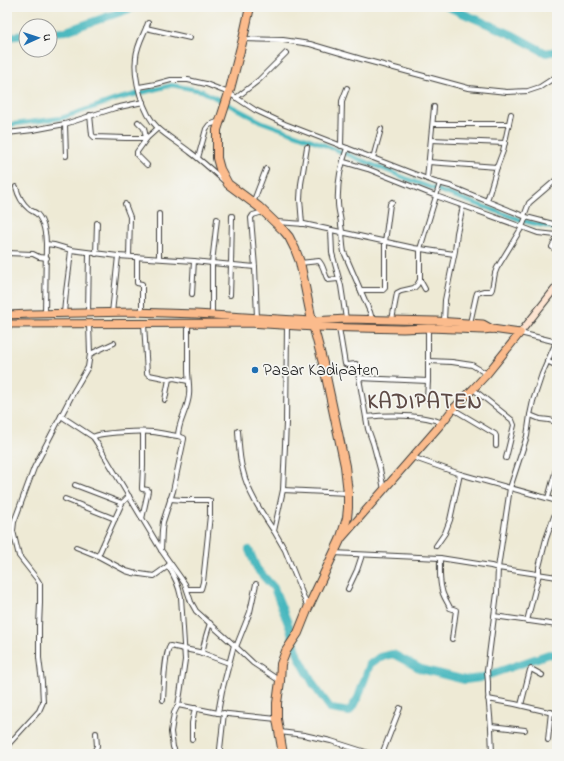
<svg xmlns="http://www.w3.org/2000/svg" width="564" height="761" font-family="'Indie Flower',sans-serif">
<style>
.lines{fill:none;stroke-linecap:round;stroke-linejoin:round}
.canal{stroke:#47b7be;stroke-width:4.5}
.river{stroke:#47b7be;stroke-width:8}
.street-casing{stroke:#3c3b38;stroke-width:6}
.secondary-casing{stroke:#3c3b38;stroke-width:8}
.primary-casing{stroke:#3c3b38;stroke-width:9}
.highway-casing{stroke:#3c3b38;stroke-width:10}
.street{stroke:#fff;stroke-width:4}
.secondary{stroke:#fde4d1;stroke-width:6}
.primary{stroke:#fbbb8c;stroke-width:7}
.highway{stroke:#fbbb8c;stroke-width:8}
.poi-dot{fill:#1f6fb2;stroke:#f6f6f2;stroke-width:1.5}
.labels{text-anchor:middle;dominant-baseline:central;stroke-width:3.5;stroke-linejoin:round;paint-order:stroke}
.poi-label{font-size:17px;fill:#1c1c1c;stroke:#f6f6f2;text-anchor:start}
.district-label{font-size:21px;font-weight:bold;letter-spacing:1px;fill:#5e4b46;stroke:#f6f6f2}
</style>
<rect width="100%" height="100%" fill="#f6f6f2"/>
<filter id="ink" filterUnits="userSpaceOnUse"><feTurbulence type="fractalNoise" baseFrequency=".025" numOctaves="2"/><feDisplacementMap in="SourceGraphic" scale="8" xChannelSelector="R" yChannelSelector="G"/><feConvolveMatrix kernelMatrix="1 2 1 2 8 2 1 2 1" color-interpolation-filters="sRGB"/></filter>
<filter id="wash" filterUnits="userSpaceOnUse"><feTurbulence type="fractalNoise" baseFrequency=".012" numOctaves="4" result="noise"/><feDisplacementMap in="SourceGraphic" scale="16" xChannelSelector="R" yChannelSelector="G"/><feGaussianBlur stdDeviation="0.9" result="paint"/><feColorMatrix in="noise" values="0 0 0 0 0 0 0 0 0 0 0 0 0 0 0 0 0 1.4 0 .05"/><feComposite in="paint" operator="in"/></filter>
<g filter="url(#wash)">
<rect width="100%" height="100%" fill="#eeead5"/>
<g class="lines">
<polyline class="canal" points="7,125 62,118 117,99 172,85 202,91 262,122 317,142 415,182 524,221 557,229"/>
<g class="river">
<polyline points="448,7 513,35 546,53 557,51"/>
<polyline points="50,32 66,31 135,7"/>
<polyline points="7,37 26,35"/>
<polyline points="249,550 257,569 274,588 289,626 299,657 315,687 331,709 349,712 358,698 370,664 380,657 393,654 421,669 465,680 480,678 549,654 557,655"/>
</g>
</g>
</g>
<g filter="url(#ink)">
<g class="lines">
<g class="street-casing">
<g id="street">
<path d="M148 23C144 34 137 45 136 57 133 78 143 114 158 128 168 137 180 144 190 152 202 161 212 170 223 180"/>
<polyline points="146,28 190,38"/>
<polyline points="243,39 283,40 310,44 361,59 468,88 507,92 528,91 540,87 557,76"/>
<polyline points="139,87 156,84 171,80 188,80 206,84 229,93 255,110 285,124 435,182 450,186 526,217 557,225"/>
<polyline points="236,98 259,80 286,53"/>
<polyline points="90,115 92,135 94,137 126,138 147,138 158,128"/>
<polyline points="138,122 144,128 146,138"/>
<polyline points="65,124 66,156"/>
<polyline points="433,124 509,124"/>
<polyline points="7,133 33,130 65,124 115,108 143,102"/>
<polyline points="431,140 505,143"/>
<polyline points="341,146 342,101 347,88"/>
<path d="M347 148C341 165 337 185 338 203 338 211 341 217 341 225 343 234 342 243 344 252L370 312 372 319"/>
<polyline points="198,158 206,129 209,125 220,121"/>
<polyline points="373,158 381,129"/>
<polyline points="344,162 368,169 436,196 522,227 538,233 556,235 557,237 552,247 557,251"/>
<polyline points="428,162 497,167"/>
<polyline points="147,165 137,155 137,152 147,138"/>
<polyline points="427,179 434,107"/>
<path d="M16 187C18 195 23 204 29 209 31 211 35 212 37 214 44 221 46 235 46 244"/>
<polyline points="487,201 497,167 503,151 511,114"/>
<polyline points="253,203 266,169"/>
<polyline points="125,204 130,217 129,256"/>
<polyline points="159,214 159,258"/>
<polyline points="524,216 529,203 557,179"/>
<polyline points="277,222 304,224 414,248 454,254"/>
<polyline points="302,224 300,199 301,184 307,147"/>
<polyline points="331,230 332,253 341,286 346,319"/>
<polyline points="7,253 33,254 39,257 47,258"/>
<polyline points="96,254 97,223"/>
<polyline points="137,257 137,283 142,284 142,312"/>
<path d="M300 263 319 261C324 266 324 274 328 280L338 279"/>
<polyline points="420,280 425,289"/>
<polyline points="360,290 383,290 385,288 385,242 390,204 392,202"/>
<polyline points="192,294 194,261"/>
<polyline points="230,295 231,265 232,216"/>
<polyline points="64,313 66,292 69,269 71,250"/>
<polyline points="88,313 89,253"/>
<polyline points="112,313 118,256"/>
<polyline points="45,314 46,244 54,245 71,250 118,256 194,261 212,263 255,267"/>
<polyline points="212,315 212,263 217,219"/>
<polyline points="257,318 255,267 251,218 253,215 263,212"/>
<polyline points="392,320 397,293 401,291 414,288 417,285 420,280 420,249 440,183"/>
<polyline points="444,321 445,300 455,251 457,233 463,206"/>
<polyline points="470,323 476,296 477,293 484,291 491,291 492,289 495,273 497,268 522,227 526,217"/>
<polyline points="89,324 90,354 88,367 74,391 61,416 93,437 97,443 161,550 185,584 191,602 196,611 234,645 253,663 280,681"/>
<polyline points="144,324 147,373 149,375 169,379 165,400"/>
<polyline points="287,325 286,423 283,490 274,531 285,550 308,608"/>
<polyline points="339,328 345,364 347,365 356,364 359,378"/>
<polyline points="520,333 557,342"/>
<polyline points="90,354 114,343"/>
<polyline points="428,361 452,362 472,365 487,374"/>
<polyline points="547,361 557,366"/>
<polyline points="169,379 174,378 188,381"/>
<polyline points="473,389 512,420 514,425 506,458"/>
<polyline points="427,399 428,381"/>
<polyline points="453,409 495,434 496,436 496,446"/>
<polyline points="530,415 540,419 549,420 557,422"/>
<path d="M366 417C386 415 424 414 442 423"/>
<path d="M238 431C239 444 239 458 243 471 248 493 262 513 274 531"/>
<path d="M93 437C100 432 143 431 153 432 161 433 170 435 178 436"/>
<polyline points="412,457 460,474 557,501"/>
<polyline points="75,485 122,503"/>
<polyline points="283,490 348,493"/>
<polyline points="384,490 380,469 373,443 368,429 359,378 428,381 428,328"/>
<polyline points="548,498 557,466"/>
<polyline points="65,499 115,519"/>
<polyline points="170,499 183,500 208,500 210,501 210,515 203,582 201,589 187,589"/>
<polyline points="142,519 148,491 148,490 142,489 142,487 143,466 143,432"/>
<polyline points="436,546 445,533 450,520 460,474"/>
<polyline points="76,547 98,556 126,571 133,573 154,576 168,566"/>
<path d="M161 550 162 530 163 522 173 491 184 439V438L178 436C178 422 188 409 189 395 190 387 188 378 188 370 188 355 188 339 188 324"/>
<polyline points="333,553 440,558 491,566 498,568 557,577"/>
<polyline points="98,556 122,503 129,496"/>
<path d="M440 558C440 569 439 580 442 590 443 597 448 602 450 608L456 610 452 639"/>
<path d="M170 563 168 566C174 575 179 587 181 597L185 660 180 694 178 705 174 713 171 732 173 747 176 754"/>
<polyline points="348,589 357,570 362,555"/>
<polyline points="494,616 557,625"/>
<polyline points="527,621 539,574 539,567 546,539 557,508"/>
<polyline points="236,647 250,612 256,584"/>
<polyline points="202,653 206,636 210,623"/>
<polyline points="488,699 515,704 557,714"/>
<path d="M163 700C164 686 164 656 170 646L199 652 229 663"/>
<polyline points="178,705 218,713 277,719"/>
<polyline points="521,705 530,670 531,669 542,675"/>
<polyline points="218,713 222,691 234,645"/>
<polyline points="491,726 525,730"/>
<polyline points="280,732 304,735 331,741 372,754"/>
<polyline points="192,739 192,723 195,708"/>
<polyline points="548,740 551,712"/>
<polyline points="7,746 39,711 43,702 42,682 39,658 39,626 40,603 40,584 37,579 19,556 13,531 14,522 34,468 61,416"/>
<polyline points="7,753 23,754"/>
<polyline points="60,754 92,753 95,750 97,746 96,733"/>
<polyline points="220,754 220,749 224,713"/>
<polyline points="382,754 400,708"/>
<polyline points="492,754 491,728 488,693 488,682 487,671 497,593 498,568 510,488 527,436 530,415 533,401 542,374 556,342"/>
</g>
</g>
<g class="secondary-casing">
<polyline id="secondary" points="520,333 557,286"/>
</g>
<g class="primary-casing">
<g id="primary">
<polyline points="7,315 31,314 133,312 196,314 312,321 346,319 436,321 483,324 492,329"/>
<polyline points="7,324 249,323 314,327 403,329 428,328 483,330 492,329 520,333"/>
<polyline points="340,540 442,423 453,409 473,389 487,374 520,333"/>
</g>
</g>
<g class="highway-casing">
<polyline id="highway" points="250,7 243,39 229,93 217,130 217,158 220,169 228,184 259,207 284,231 289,237 295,249 300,262 312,321 324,367 345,466 348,493 348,508 347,518 340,540 308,608 298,633 286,651 281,664 280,681 277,703 277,719 283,754"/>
</g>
<use href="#street" class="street"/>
<use href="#secondary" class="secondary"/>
<use href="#primary" class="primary"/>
<use href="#highway" class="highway"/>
</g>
</g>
<circle class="poi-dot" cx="255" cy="370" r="4"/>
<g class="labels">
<g class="poi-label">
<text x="263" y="370">Pasar Kadipaten</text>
</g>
<g class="district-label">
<text x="425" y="403">KADIPATEN</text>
</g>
</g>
<rect width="564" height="761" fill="none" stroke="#f6f6f2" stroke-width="24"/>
<g transform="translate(38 38) rotate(87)"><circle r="19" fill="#f6f6f2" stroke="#9f9f9c"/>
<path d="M0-3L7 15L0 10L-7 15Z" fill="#1f6fb2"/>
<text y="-6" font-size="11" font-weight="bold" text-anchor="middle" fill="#1c1c1c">U</text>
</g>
</svg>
